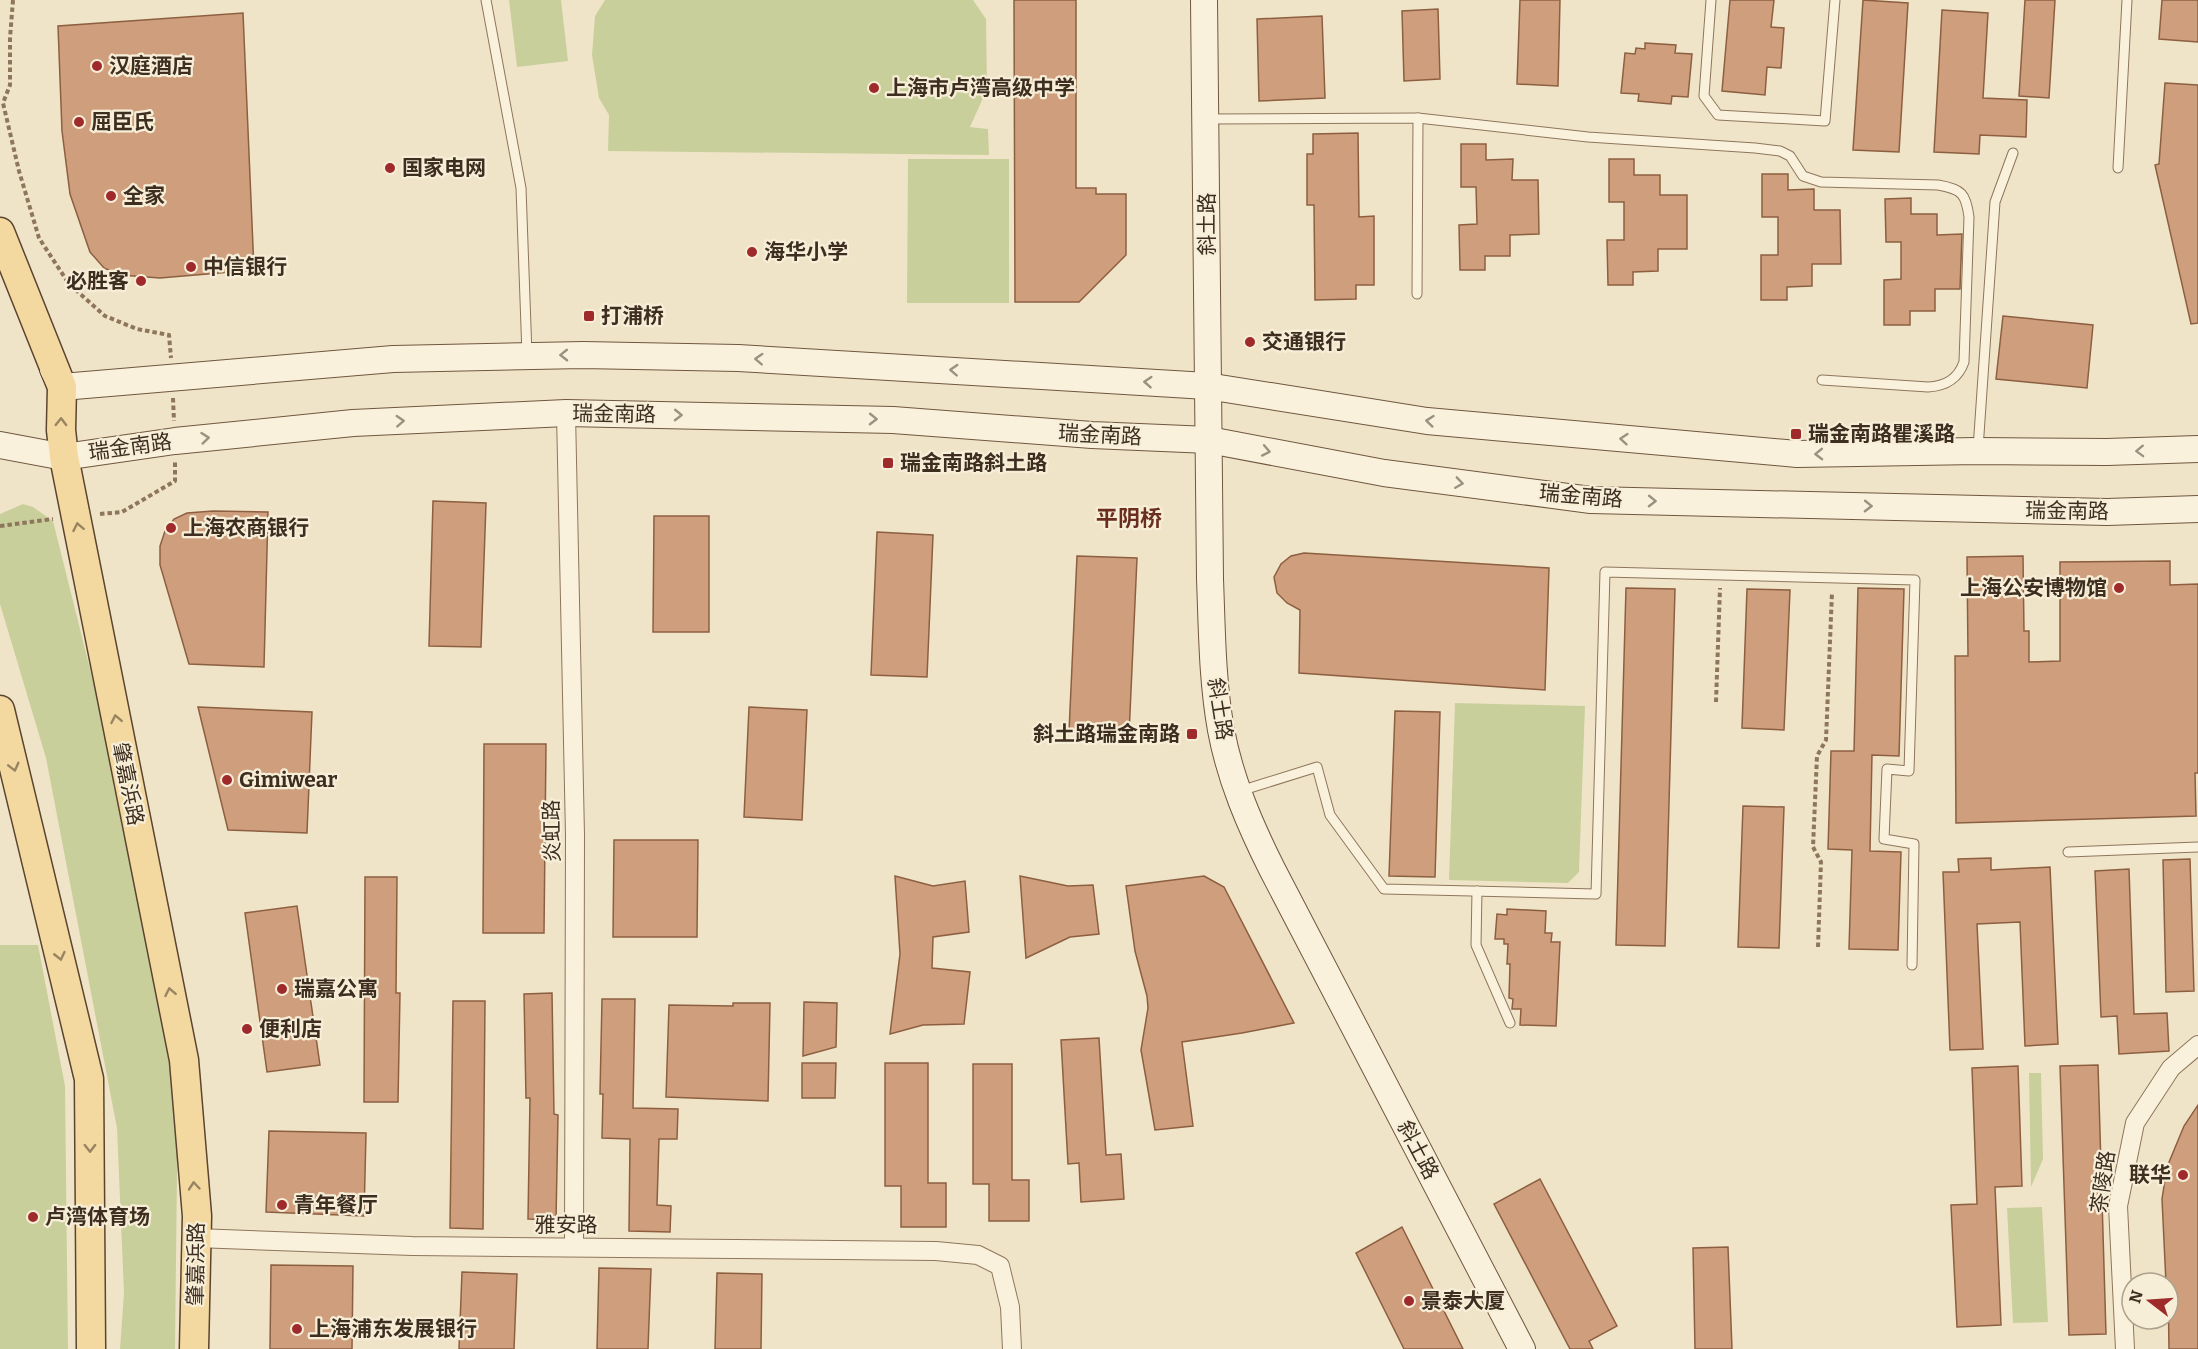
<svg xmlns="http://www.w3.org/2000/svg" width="2198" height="1349" font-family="Bitter,'Noto Sans SC',serif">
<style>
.green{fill:#c9cf9b}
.building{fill:#cf9f7d;stroke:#8d5f41;stroke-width:1.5}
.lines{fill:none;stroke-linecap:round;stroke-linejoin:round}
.service-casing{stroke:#8d765c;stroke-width:11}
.minor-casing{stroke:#8d765c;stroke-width:20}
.secondary-casing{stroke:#6f573f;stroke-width:28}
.primary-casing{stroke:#5b4430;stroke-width:31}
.path{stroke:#8d765c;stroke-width:4;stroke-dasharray:4.5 3;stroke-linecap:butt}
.service{stroke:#faf1dc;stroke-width:9}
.minor{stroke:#faf1dc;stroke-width:18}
.secondary{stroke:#faf1dc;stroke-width:26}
.primary{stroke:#f3d9a0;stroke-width:28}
.oneway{stroke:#9c907e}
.oneway2{stroke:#988460}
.poi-dot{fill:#9e2a2b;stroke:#f7eed8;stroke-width:2}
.labels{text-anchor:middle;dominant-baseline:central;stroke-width:4.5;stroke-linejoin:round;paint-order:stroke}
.poi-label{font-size:21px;font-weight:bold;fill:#3d2e20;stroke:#f7eed8;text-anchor:start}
.street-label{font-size:21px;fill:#3d2e20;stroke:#f7eed8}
.neighbourhood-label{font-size:22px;font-weight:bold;fill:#6b2e1e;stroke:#f7eed8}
</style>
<rect width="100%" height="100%" fill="#f0e4c8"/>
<g class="green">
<polygon points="509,0 561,0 568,61 517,67"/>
<polygon points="605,0 973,0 986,19 987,89 970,127 988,129 989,155 608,151 609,115 599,98 592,55 595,16"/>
<polygon points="908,159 1009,159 1009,303 907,303"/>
<polygon points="23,504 33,507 53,521 108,741 114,790 134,828 178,1086 175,1349 120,1349 124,1293 117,1128 46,758 0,604 0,514"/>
<polygon points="1455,703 1585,706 1579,872 1568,883 1449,880"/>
<polygon points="0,945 38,945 65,1086 68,1349 0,1349"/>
<polygon points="2029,1073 2041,1073 2043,1159 2031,1187"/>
<polygon points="2042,1207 2048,1322 2013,1323 2007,1208"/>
</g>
<g class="building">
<polygon points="1014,0 1076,0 1076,188 1096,188 1096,194 1126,194 1126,255 1079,302 1015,302"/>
<polygon points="1520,0 1560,0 1558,86 1517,84"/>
<polygon points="1730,0 1774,0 1771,27 1784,28 1781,68 1767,67 1765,95 1722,91"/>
<polygon points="1863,0 1908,3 1899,152 1853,150"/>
<polygon points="2025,0 2055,0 2049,98 2019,96"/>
<polygon points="2162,0 2198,0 2198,42 2159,39"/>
<polygon points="1438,9 1440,79 1404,81 1402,11"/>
<polygon points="1942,10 1988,13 1983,98 2027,100 2026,137 1980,135 1979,154 1934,152"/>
<polygon points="243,13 254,270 160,278 120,275 104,268 90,252 70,194 62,131 58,26"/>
<polygon points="1322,16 1325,98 1259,101 1257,19"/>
<polygon points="1645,43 1676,45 1675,53 1692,54 1688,97 1672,96 1671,104 1638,101 1639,94 1621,93 1625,53 1635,54 1636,48 1645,49"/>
<polygon points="2165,83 2198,85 2198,323 2191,324 2155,165 2159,164"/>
<polygon points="1358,133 1359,217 1374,216 1374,285 1356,285 1356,299 1315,300 1314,205 1307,205 1307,154 1313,154 1313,134"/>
<polygon points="1461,144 1486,144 1486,160 1513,159 1512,180 1538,180 1539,234 1510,235 1510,256 1485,256 1485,270 1460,270 1459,225 1477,224 1476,187 1461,187"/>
<polygon points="1609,159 1634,159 1634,175 1660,175 1660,195 1687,195 1687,249 1658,249 1658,271 1633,272 1633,285 1608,285 1607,240 1624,240 1624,202 1609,202"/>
<polygon points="1762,174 1788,174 1788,190 1814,189 1814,210 1840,210 1841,264 1812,264 1812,286 1787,287 1787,300 1761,300 1761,255 1778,255 1778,217 1762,217"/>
<polygon points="1911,198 1911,214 1937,214 1937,235 1962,234 1960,289 1935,289 1935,311 1910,311 1910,325 1884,325 1884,280 1901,279 1901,242 1886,242 1885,199"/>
<polygon points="2003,316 2093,325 2087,388 1996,379"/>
<polygon points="433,501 486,503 481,647 429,646"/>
<polygon points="213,511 268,512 264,667 189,664 160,565 160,546 165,531 174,519 187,513"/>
<polygon points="654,516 709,516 709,632 653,632"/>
<polygon points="877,532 933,535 927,677 871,675"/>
<polygon points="1304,553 1549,568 1545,690 1299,673 1300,610 1287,603 1277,593 1274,577 1281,564 1291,556"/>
<polygon points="1077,556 1137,558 1129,735 1069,732"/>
<polygon points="2023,556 2024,631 2029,631 2029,662 2060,661 2060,562 2170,561 2170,585 2198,584 2198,773 2195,773 2196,816 1956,823 1955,656 1968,656 1967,557"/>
<polygon points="1626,588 1675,589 1665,946 1616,945"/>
<polygon points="1858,588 1904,589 1899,756 1872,755 1870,851 1901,852 1898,950 1849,949 1852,850 1828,849 1831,751 1854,751"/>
<polygon points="1747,589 1790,590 1784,730 1742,728"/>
<polygon points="198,707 312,712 307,833 228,830"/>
<polygon points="749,707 807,710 802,820 744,817"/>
<polygon points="1395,711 1440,712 1435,877 1389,876"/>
<polygon points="484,744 546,744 544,933 483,933"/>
<polygon points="1743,806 1784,807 1779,948 1738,947"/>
<polygon points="614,840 698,840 697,937 613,937"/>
<polygon points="1991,858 1991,870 2050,867 2058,1044 2025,1046 2020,922 1977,924 1983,1049 1950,1050 1943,872 1959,872 1958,859"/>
<polygon points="2190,859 2194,991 2166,992 2163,860"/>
<polygon points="2129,869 2134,1014 2167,1013 2169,1051 2119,1054 2117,1016 2101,1017 2095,871"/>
<polygon points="895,876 933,886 965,881 969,932 933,937 932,968 970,972 964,1024 923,1025 890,1034 900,954"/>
<polygon points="1020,876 1068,886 1093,885 1099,934 1070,937 1026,958"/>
<polygon points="1204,876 1224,887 1294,1023 1242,1033 1182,1042 1193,1126 1155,1130 1141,1050 1148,1008 1147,996 1135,951 1126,886"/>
<polygon points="365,877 397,877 396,993 400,993 398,1102 364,1102"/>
<polygon points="297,906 320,1065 267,1072 245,913"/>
<polygon points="1507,909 1546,911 1545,933 1552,933 1551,942 1560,942 1556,1026 1520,1025 1521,1009 1512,1009 1513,999 1509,998 1510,964 1507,964 1508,944 1504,944 1504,939 1495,939 1497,914 1507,915"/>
<polygon points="552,993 554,1114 558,1115 556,1220 528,1219 530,1098 526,1098 524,994"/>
<polygon points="602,999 635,999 633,1108 678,1109 677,1139 659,1139 657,1205 671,1206 670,1232 629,1231 630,1139 602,1138 603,1094 600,1094"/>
<polygon points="453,1001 485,1001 483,1229 450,1228"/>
<polygon points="804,1002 837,1003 836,1047 803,1056"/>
<polygon points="733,1003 770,1003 768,1101 666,1097 669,1005 733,1006"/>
<polygon points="1099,1038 1106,1155 1121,1154 1124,1199 1081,1202 1079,1163 1068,1164 1061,1040"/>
<polygon points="802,1063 836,1063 835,1098 802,1098"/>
<polygon points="885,1063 928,1063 928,1183 946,1183 946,1227 901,1227 901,1186 885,1186"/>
<polygon points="973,1064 1012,1064 1012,1180 1029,1180 1029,1221 989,1221 989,1184 973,1184"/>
<polygon points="2098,1065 2106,1334 2069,1335 2060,1066"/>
<polygon points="2018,1066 2022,1186 1995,1187 2001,1325 1957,1327 1951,1205 1977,1204 1972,1068"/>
<polygon points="2198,1105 2198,1349 2169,1349 2168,1283 2166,1283 2162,1199 2167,1167 2184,1126"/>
<polygon points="269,1131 366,1133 364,1216 266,1212"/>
<polygon points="1540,1179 1617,1326 1589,1341 1593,1349 1570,1349 1494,1204"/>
<polygon points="1402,1227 1463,1349 1404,1349 1356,1253"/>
<polygon points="1728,1247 1732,1349 1695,1349 1693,1248"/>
<polygon points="271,1265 353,1266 352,1349 270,1349"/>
<polygon points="599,1268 651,1269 648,1349 597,1349"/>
<polygon points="462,1272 517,1274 514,1349 459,1349"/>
<polygon points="717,1273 762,1274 761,1349 715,1349"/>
</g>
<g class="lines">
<g class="service-casing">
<g id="service">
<polyline points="486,0 521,188 527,355"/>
<polyline points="1711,0 1704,96 1718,115 1825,121 1835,0"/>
<path d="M1206 119 1418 118 1588 137 1755 148 1780 151 1790 156 1803 176 1821 182 1938 185C1962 189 1966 194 1969 217L1964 362C1958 379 1946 386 1928 387L1822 380"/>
<polyline points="2118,168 2127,0"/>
<polyline points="1417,294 1418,118"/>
<polyline points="1978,449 1995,202 2013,153"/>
<polyline points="1240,791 1317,767 1330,815 1384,889 1596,894 1605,572 1915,580 1909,771 1887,769 1884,839 1914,844 1912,965"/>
<polyline points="2068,852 2198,847"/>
<polyline points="1477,891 1476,945 1510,1023"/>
</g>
</g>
<g class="minor-casing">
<g id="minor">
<polyline points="566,413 575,835 574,1247"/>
<polyline points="196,1238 412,1246 936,1251 978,1255 1000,1266 1010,1307 1012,1349"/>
<polyline points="2125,1349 2118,1206 2135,1123 2171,1068 2198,1045"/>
</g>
</g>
<g class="secondary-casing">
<g id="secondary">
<path d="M1204 0 1210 579C1212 629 1212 680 1221 730 1230 779 1250 825 1272 869L1522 1349"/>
<polyline points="53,369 62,387 393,359 583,355 738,358 1207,386 1427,421 1797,454 1977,451 2107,452 2198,449"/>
<polyline points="0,445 64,457 175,441 353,423 566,413 893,420 1092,435 1209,440 1384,473 1591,500 2107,512 2198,509"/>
</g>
</g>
<g class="primary-casing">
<g id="primary">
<polyline points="0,232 62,387 61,430 64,457 184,1060 197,1216 194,1349"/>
<polyline points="0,710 89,1079 91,1349"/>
</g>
</g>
<g class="path">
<polyline points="13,0 10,38 10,85 3,103 19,171 39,238 69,284 105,316 137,329 169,335 171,358"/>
<polyline points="173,398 174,421"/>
<polyline points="100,514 122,512 175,481 175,461"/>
<polyline points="0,526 53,519"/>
<polyline points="1716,702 1720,588"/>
<polyline points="1818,947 1821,862 1813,847 1817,756 1826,740 1832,592"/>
</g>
<use href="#service" class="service"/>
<use href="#minor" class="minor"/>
<use href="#secondary" class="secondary"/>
<use href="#primary" class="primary"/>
</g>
<defs><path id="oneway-chevron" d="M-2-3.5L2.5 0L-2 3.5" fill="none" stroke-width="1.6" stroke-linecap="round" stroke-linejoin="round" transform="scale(1.5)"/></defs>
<g class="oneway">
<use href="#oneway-chevron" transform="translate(564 355) rotate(179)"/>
<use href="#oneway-chevron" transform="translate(759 359) rotate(-177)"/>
<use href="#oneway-chevron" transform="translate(954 370) rotate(-177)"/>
<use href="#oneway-chevron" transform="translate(1148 382) rotate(-176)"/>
<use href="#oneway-chevron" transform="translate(678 415) rotate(1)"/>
<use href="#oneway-chevron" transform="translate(873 419) rotate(1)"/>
<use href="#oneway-chevron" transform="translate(400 421) rotate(-3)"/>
<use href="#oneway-chevron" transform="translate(1430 421) rotate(-174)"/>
<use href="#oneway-chevron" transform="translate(205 438) rotate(-6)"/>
<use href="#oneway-chevron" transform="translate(1624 439) rotate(-175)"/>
<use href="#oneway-chevron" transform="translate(1266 451) rotate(11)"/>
<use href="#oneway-chevron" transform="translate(2140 451) rotate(178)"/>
<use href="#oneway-chevron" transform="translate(1819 454) rotate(179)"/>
<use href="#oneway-chevron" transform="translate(1459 483) rotate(8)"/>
<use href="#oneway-chevron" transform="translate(1652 501) rotate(1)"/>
<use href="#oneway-chevron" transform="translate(1868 506) rotate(1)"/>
</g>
<g class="oneway2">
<use href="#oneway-chevron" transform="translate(61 422) rotate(-89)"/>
<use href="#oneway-chevron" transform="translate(78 527) rotate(-101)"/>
<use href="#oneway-chevron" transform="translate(116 719) rotate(-101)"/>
<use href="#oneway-chevron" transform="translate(14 767) rotate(76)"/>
<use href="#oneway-chevron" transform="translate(60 956) rotate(77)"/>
<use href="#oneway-chevron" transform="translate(170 992) rotate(-101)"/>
<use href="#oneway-chevron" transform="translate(90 1148) rotate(89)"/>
<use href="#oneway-chevron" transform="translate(194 1186) rotate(-95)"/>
</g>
<g class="poi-dot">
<circle cx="97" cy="66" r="6"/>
<circle cx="874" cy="88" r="6"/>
<circle cx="79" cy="122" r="6"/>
<circle cx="390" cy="168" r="6"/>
<circle cx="111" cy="196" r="6"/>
<circle cx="752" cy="252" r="6"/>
<circle cx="191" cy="267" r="6"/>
<circle cx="141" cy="281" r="6"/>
<rect x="583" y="310" width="12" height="12" rx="3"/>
<circle cx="1250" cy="342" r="6"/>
<rect x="1790" y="428" width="12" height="12" rx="3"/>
<rect x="882" y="457" width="12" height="12" rx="3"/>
<circle cx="171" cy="528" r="6"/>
<circle cx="2119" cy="588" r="6"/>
<rect x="1186" y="728" width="12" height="12" rx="3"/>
<circle cx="227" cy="780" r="6"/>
<circle cx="282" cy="989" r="6"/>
<circle cx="247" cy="1029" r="6"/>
<circle cx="2183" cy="1175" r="6"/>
<circle cx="282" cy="1205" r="6"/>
<circle cx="33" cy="1217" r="6"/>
<circle cx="1409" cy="1301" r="6"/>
<circle cx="297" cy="1329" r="6"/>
</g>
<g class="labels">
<g class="poi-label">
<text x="109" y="66">汉庭酒店</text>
<text x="886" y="88">上海市卢湾高级中学</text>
<text x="91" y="122">屈臣氏</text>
<text x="402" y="168">国家电网</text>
<text x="123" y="196">全家</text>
<text x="764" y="252">海华小学</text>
<text x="203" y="267">中信银行</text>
<text x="129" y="281" text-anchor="end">必胜客</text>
<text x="601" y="316">打浦桥</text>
<text x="1262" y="342">交通银行</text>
<text x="1808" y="434">瑞金南路瞿溪路</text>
<text x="900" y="463">瑞金南路斜土路</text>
<text x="183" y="528">上海农商银行</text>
<text x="2107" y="588" text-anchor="end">上海公安博物馆</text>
<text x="1180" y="734" text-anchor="end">斜土路瑞金南路</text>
<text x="239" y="780">Gimiwear</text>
<text x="294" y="989">瑞嘉公寓</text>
<text x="259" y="1029">便利店</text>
<text x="2171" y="1175" text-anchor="end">联华</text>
<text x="294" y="1205">青年餐厅</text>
<text x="45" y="1217">卢湾体育场</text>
<text x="1421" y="1301">景泰大厦</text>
<text x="309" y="1329">上海浦东发展银行</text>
</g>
<g class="street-label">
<text transform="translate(1207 224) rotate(-90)">斜土路</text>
<text transform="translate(614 414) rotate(1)">瑞金南路</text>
<text transform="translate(1100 435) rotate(3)">瑞金南路</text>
<text transform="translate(130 447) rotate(-8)">瑞金南路</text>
<text transform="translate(1581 496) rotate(5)">瑞金南路</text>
<text transform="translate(2067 511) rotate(1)">瑞金南路</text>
<text transform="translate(1220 709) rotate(81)">斜土路</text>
<text transform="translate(128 784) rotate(79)">肇嘉浜路</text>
<text transform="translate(552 831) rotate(-91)">炎虹路</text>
<text transform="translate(1418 1150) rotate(62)">斜土路</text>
<text transform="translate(2103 1182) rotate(-82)">茶陵路</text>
<text x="566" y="1225">雅安路</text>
<text transform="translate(196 1264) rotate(-89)">肇嘉浜路</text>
</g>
<g class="neighbourhood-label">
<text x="1129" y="518">平阴桥</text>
</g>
</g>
<g transform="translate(2150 1301) rotate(287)"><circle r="28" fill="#f7eed8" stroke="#ada18e" stroke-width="1.5"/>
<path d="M0-4.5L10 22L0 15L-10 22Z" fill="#9e2a2b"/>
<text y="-9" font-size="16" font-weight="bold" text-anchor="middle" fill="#3d2e20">N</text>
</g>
</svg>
